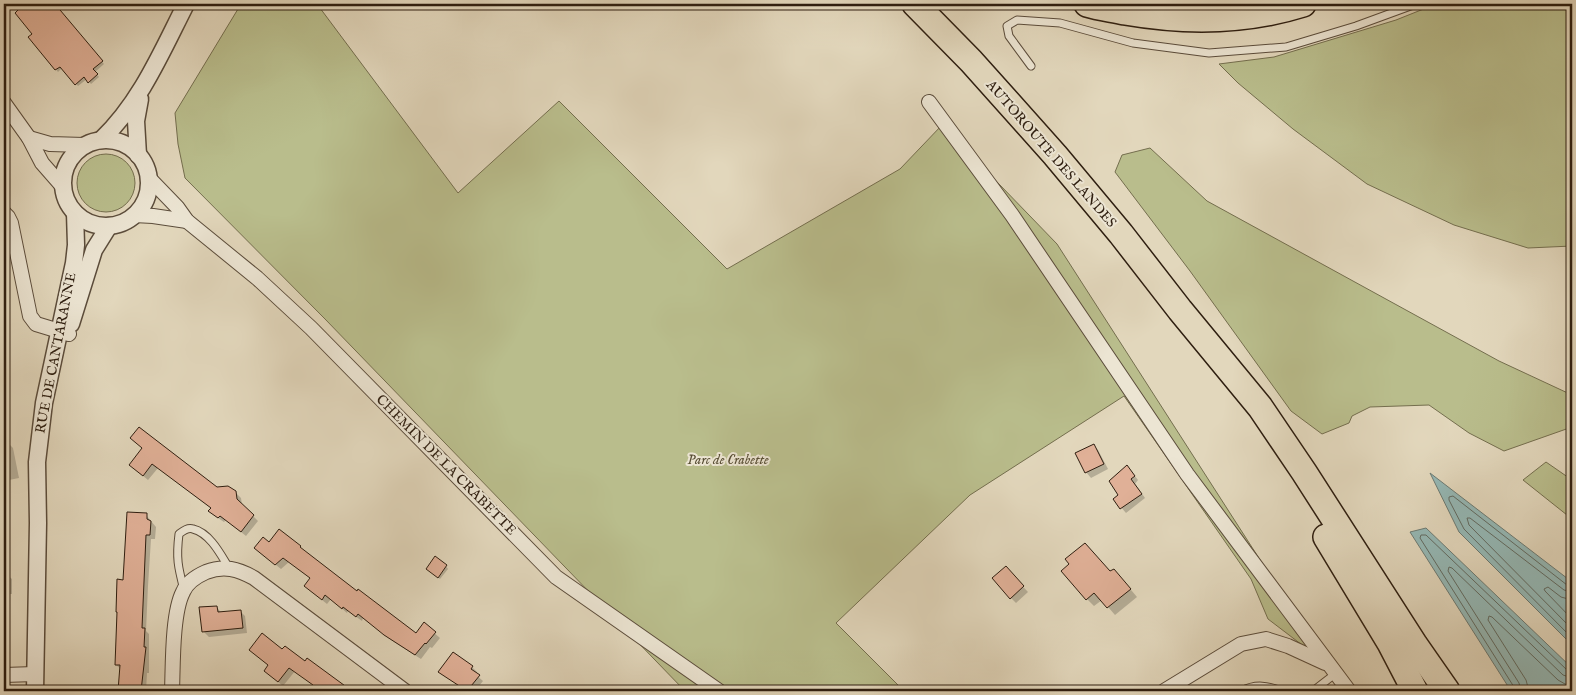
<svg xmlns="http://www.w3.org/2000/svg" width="1576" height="695" font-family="'IM FELL English',serif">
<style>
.green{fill:#b9bd8c;stroke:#746e4e}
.water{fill:#95b8b5;stroke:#6c7a73}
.shadow{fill:#0003}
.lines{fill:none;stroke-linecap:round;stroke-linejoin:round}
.shore{stroke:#626b62;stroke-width:1}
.building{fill:#e0b097;stroke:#2e1e10}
.service-casing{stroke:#5b4c3b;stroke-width:9}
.minor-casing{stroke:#5b4c3b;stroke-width:16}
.tertiary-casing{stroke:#5b4c3b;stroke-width:19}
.motorway-casing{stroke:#2e1e10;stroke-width:28}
.service{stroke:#ece5d3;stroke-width:7}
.minor{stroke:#ece5d3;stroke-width:14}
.tertiary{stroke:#ece5d3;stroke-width:16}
.motorway{stroke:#e2d7bc;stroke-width:25}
.labels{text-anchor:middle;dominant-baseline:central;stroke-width:4;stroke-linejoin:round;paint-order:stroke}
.street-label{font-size:14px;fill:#2e1e10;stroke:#ece5d3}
.park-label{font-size:14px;font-style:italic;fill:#584e35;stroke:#ece5d3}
</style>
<rect width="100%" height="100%" fill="#e2d7bc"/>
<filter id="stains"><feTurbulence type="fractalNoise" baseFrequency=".004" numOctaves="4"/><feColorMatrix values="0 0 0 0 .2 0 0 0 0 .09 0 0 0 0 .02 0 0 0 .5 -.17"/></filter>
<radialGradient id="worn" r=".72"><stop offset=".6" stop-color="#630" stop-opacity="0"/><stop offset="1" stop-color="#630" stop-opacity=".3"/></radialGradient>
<g class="green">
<polygon points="241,4 317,4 458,193 559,101 727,269 900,169 942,125 1057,244 1327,664 1268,619 1251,579 1124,396 970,495 836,623 904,691 685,691 325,319 185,178 178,144 175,113"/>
<polygon points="1436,4 1572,4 1572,246 1528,248 1454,225 1367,184 1293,129 1238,83 1219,64 1274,57 1396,20"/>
<polygon points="1150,148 1207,201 1499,361 1572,395 1572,427 1504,451 1469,433 1429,405 1370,407 1352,416 1349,423 1322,434 1291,411 1190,271 1115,172 1122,155"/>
<circle cx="106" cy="183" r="29"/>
<polygon points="1546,462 1572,480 1569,486 1572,489 1572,519 1523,480"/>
</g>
<g class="water">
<polygon points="1430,473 1572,582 1572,645 1459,532"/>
<polygon points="1426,528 1572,668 1572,691 1511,691 1410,532"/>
</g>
<g class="shadow">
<polygon points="22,4 54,4 104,64 95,72 99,77 91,84 87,79 78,86 62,68 58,72 30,37 34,34 18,8"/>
<polygon points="8,443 13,448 19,478 4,481 4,444"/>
<polygon points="1093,445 1098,450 1108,469 1091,478 1086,472 1077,453"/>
<polygon points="143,448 217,488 235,492 241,498 242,505 258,521 246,536 226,520 224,522 215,516 212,508 158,468 148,480 130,465"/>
<polygon points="1131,471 1138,480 1135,484 1145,498 1126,513 1114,499 1120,495"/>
<polygon points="146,515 156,527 155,539 151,539 148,586 146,631 149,634 149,673 147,673 146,691 120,691 121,669 116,665 124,581"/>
<polygon points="279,531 357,593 417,634 424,624 440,638 432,648 430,647 421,659 391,640 363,618 362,621 348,611 347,613 331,599 327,604 311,591 311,579 289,562 281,569 261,553"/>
<polygon points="1071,564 1111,573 1121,578 1137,597 1115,615 1102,600 1094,606 1087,599"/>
<polygon points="446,566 448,569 440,579 430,571"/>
<polygon points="4,572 12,579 12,594 4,594 4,635"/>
<polygon points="1010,573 1028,592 1016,603 1011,598"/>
<polygon points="216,607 222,613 240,611 245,616 247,633 209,637 204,632"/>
<polygon points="250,650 283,651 305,663 307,660 350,691 316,691 313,688 314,686 295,671 283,686 270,675 269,666"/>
<polygon points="472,667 477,672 475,674 483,681 475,691 466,691 439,671"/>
</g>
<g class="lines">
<g class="shore">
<polyline points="1572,586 1567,585 1453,496 1449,497 1449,500 1464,529 1572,638"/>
<polyline points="1572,592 1564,590 1470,518 1467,518 1469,525 1572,629"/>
<polyline points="1572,600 1561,597 1548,587 1544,589 1545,591 1572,619"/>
<polyline points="1515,691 1514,687 1420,538 1421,535 1426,535 1567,670 1572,671"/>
<polyline points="1521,691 1519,683 1448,571 1449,567 1452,568 1563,675 1572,678"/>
<polyline points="1529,691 1526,680 1488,620 1489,616 1492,617 1558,680 1565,684 1572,685"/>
</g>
</g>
<g class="building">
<polygon points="13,4 55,4 103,61 93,69 98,74 88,83 84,77 75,85 60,67 55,70 28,37 32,34 15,13 18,10"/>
<polygon points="139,427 217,487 228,486 236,491 237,499 254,515 241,532 220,516 218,518 208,511 211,508 152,464 143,476 129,465 142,448 130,438"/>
<polygon points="1094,444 1104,464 1085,473 1075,453"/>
<polygon points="1127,465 1135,476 1131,479 1142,494 1120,509 1113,499 1118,495 1109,481"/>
<polygon points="127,512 147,513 147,519 151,521 150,535 146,535 142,628 145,628 144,647 146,647 141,691 118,691 120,665 115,665 117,612 116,612 117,579 123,580"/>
<polygon points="279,529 301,546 300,547 357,591 358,589 416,633 424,622 436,632 426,644 425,643 415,655 384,635 358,614 356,617 343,607 342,609 325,595 322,600 304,586 310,578 283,558 275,565 254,548 263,537 269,542"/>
<polygon points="1085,543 1110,571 1114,569 1131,589 1107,608 1094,593 1086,600 1061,571 1069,564 1065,559"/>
<polygon points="435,556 447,565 438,578 426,569"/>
<polygon points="1006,566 1024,586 1010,599 992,578"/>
<polygon points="217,606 218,612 241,610 243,628 202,632 199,607"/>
<polygon points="262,633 282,649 285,646 305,661 307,658 352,691 309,691 313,685 289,668 278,682 264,671 268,665 249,650"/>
<polygon points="453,652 473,666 471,669 480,675 467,691 438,672"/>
</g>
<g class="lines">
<g class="service-casing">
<g id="service">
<polyline points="1031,66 1009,36 1007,26 1017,20 1060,23 1133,43 1209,53 1286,47 1356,26 1416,4"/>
<path d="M184 590C178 567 176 558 179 534 183 531 188 527 193 529 210 533 221 555 229 568"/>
<path d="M1242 691C1256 683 1268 686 1282 691"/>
<polyline points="1313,691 1335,674"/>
</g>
</g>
<g class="minor-casing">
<g id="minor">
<polyline points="929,102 1012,215 1187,474 1349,691"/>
<polyline points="4,103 29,138 42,163 63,187"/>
<polyline points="29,138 50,144 84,145"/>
<polyline points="149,178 177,207 187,221 257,278 311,328 556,577 719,691"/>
<polyline points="4,213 8,217 11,223 30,316 36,324 69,334"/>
<polyline points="134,215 153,216 187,221"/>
<polyline points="4,675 35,674"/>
<path d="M172 691C173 666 172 613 183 592 187 582 197 576 206 572 224 565 238 569 254 578L405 691"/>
<polyline points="1164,691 1241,644 1266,639 1288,646 1325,663"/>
</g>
</g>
<g class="tertiary-casing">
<g id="tertiary">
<path d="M101 140C141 102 162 51 186 4"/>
<circle cx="106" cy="183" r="43"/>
<polyline points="138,155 136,121 140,99"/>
<polyline points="71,324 94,250 109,226"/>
<polyline points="35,691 38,523 37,462 44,403 74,263 76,245 75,213"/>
</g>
</g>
<g class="motorway-casing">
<g id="motorway">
<polyline points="915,4 971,61 1055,155 1121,234 1180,310 1260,407 1304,472 1415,645 1447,691"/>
<path d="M1087 4C1100 8 1112 9 1125 12 1183 22 1246 22 1303 4"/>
<polyline points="1326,537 1390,643 1415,691"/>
</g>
</g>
<use href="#service" class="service"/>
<use href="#minor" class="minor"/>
<use href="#tertiary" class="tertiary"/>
<use href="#motorway" class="motorway"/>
</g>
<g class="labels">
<g class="street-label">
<text transform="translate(1051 154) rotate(49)">AUTOROUTE DES LANDES</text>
<text transform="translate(56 353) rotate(-79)">RUE DE CANTARANNE</text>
<text transform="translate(446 465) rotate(45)">CHEMIN DE LA CRABETTE</text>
</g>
<g class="park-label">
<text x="728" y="460">Parc de Crabette</text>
</g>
</g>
<rect width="1576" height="695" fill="none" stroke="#e2d7bc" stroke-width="20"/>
<rect x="5" y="5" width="1566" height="685" fill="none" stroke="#2e1e10" stroke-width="2.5"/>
<rect x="10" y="10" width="1556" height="675" fill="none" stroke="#2e1e10"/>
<rect width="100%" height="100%" filter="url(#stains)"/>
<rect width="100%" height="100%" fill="url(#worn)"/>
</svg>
